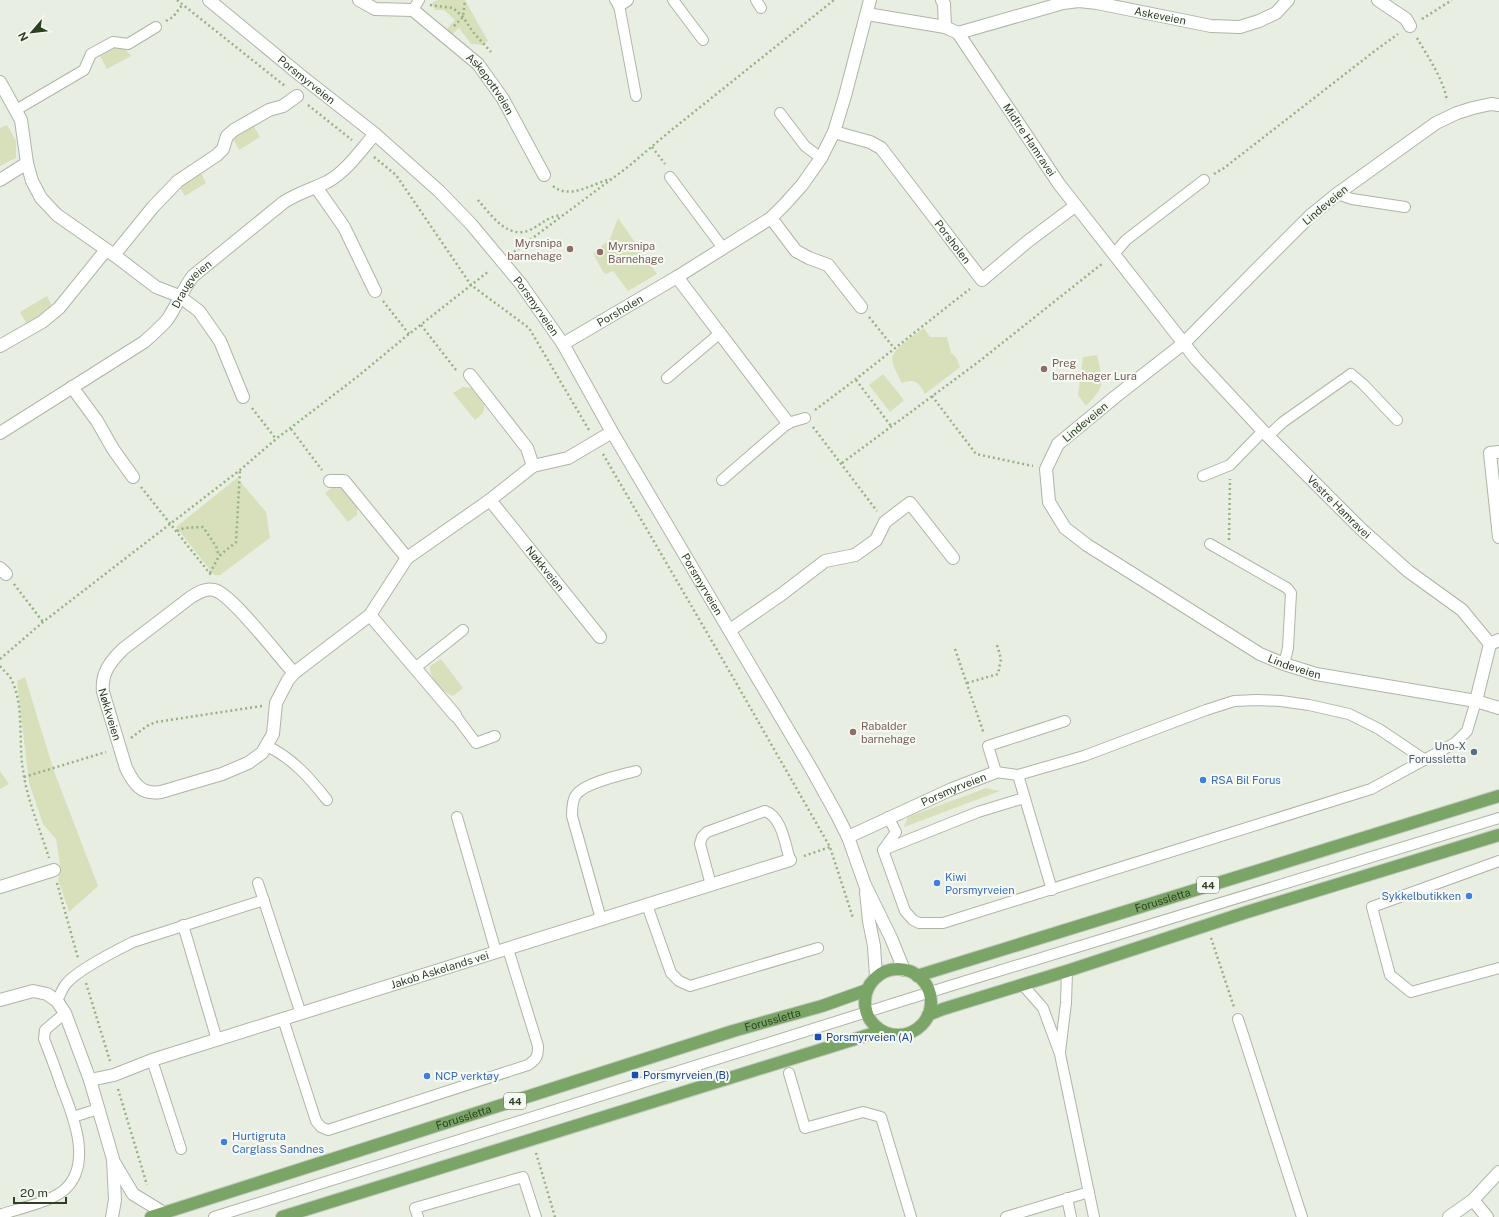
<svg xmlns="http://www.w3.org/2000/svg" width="1499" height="1217" font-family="'Public Sans',sans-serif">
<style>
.green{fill:#d8e0bb}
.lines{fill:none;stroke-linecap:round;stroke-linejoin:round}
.lane-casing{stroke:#adb6a5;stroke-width:12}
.street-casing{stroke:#adb6a5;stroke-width:14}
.secondary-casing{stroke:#aebda4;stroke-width:14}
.primary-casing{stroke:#c4cac1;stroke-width:14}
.path{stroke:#94b382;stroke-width:2.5;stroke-dasharray:2 3;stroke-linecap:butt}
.lane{stroke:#fff;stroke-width:10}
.street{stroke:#fff;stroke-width:12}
.secondary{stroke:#fff;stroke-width:12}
.primary{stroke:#7aa566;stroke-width:12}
.education-dot{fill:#8d6e63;stroke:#f7faf4;stroke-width:1.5}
.service-dot{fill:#5c6f8a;stroke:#f7faf4;stroke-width:1.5}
.shop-dot{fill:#3f7fe0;stroke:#f7faf4;stroke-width:1.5}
.transit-dot{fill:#1a4fb4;stroke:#f7faf4;stroke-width:1.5}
.labels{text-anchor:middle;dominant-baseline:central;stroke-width:4;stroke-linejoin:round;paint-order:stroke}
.shield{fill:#f7faf4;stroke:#697861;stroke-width:1}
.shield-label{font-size:10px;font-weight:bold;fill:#2c4022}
.street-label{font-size:11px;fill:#2c4022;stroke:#f7faf4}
.education-label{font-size:11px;fill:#785e54;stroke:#f7faf4;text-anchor:start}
.service-label{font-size:11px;fill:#4e5e75;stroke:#f7faf4;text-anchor:end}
.shop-label{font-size:11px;fill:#366cbe;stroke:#f7faf4;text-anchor:start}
.transit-label{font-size:11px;fill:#164399;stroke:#f7faf4;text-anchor:start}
</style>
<rect width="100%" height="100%" fill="#e9eee3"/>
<g class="green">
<polygon points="438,0 465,0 488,41 483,45 471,44 459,28 450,36 444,32 455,20 444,10 435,10 432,5 433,2"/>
<polygon points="115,45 124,47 131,56 107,69 99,54"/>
<polygon points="7,125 16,141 16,158 0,166 0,128"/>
<polygon points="253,125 260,137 239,150 232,137"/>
<polygon points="201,173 206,183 185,196 179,186"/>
<polygon points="618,218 657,274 628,291 613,271 606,274 603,272 593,253 610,239"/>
<polygon points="47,296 52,306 48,312 27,325 20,312"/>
<path d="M924 328 930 337H947L951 353 956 357 960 367 925 394C919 383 916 378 902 383 899 378 892 364 892 359 893 348 915 335 924 328Z"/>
<path d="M1097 355C1103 382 1107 385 1086 406L1078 395 1083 357Z"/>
<polygon points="883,374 904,400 890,412 869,385"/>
<polygon points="463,387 473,388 485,403 483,413 475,420 453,393"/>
<polygon points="237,478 266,512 270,538 220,575 214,575 176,527"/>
<polygon points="334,486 345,488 358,504 357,515 348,522 325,493"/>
<path d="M441 659 463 688 453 696C440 691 430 680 430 666Z"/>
<polygon points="25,677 54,771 98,886 69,912 58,879 61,871 56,839 43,824 29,783 17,681"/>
<polygon points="0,771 9,784 0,789"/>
<polygon points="986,788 1000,791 904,827 908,817"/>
</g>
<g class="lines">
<g class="lane-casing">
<g id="lane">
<polyline points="615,0 619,5 636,96"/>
<polyline points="673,0 703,40"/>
<polyline points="756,0 761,8"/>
<polyline points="413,10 419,0"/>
<polyline points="16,110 84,70 91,54 113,42 128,44 156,27"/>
<polyline points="780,113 805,146 821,158"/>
<polyline points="670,177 723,248"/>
<polyline points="1337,194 1352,199 1405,207"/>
<polyline points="1114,254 1126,240 1204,180"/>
<polyline points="667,378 719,334"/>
<polyline points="1269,435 1283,422 1351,374 1363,384 1397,420"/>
<polyline points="1203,476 1230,465 1263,431"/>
<polyline points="722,480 788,423 805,418"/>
<polyline points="1210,544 1287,588 1291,593 1288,648 1284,664"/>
<polyline points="415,668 463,630"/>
<polyline points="455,715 476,743 495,736"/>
<path d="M267 746C292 758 310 778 327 800"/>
<polyline points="1018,775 1084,756 1206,710 1234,701 1257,700 1281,701 1309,705 1349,714 1379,729 1425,760"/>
<polyline points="457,817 496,952"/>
<polyline points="888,817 896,832 883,850 905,911 913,920 919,923 943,923 1371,789 1455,743 1467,731 1476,701"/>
<polyline points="883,850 978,812 1024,798"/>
<polyline points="1499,861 1372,907 1390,975 1411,992 1499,968"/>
<polyline points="258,883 301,1014"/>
<path d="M711 885 700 844 702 837 707 832 765 811C782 817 785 844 790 860"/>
<polyline points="1052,890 1018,775 996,772 988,746 1065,721"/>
<polyline points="647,905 671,973 679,981 690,986 818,948"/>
<path d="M601 919 572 816C572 810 572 800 576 795 584 783 621 775 636 771"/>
<polyline points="183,925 217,1040"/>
<polyline points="1022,984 1043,1008 1060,1054 1094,1217"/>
<path d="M57 1001C60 995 62 989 66 984 76 971 117 950 133 942L264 900"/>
<path d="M283 1019 316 1121 321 1127 328 1130 528 1065C537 1059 538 1056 538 1046L508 949"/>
<polyline points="1238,1019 1302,1217"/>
<polyline points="1060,1052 1066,1003 1067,971"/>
<polyline points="152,1060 181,1149"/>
<polyline points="789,1073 805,1128 863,1112 881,1117 911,1217"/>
<polyline points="73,1117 98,1109"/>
<polyline points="1067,1198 1071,1217"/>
<path d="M2 1214C19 1209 49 1202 63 1191 94 1166 73 1115 61 1085 56 1070 50 1054 44 1039L45 1030 65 1013"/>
<polyline points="214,1217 956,984 1499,818"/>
<polyline points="418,1217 415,1208 523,1177 536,1217"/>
<polyline points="1006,1217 1089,1192"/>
</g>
</g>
<g class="street-casing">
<g id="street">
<path id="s1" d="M209 0 300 75 375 134 439 191 471 224 521 284 563 344 612 432 812 770 837 815 848 837 865 885 891 938 904 970"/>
<path id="s2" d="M359 0 375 9 413 10 478 64 503 99 544 175"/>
<polyline points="942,0 944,4 945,27"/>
<polyline points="1378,0 1406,19 1410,26"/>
<polyline points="619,5 627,0"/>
<path id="s3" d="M867 14 945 27 958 33 1059 184 1196 359 1263 431 1360 528 1408 571 1462 610 1490 644"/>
<path id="s4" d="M958 33 1063 3 1079 1 1097 3 1211 26 1240 27 1259 21 1276 13 1288 0"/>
<polyline points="0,82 21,120 27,163 32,181 41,198 57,215 114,255 156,287 179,296 199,311 220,341 243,397"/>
<path id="s5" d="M1499 105 1491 104 1473 108 1457 113 1436 123 1337 194 1310 216 1254 272 1184 343 1115 397 1058 444 1046 469 1049 502 1065 528 1087 545 1260 654 1284 664 1316 674 1476 701 1490 644 1499 640"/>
<path id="s6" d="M834 132 870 142 881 148 982 280 1027 242 1075 206"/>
<polyline points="0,180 27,163"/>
<polyline points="316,187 344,227 375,291"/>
<polyline points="771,218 796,251 809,258 828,265 861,307"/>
<polyline points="114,255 153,207 178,181 217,155 223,149 227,136 234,130 269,110 283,106 297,96"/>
<polyline points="677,277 788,423"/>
<path id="s7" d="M563 344 677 277 771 218 785 204 802 185 821 158 834 132 845 96 870 0"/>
<polyline points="0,346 42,322 59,308 106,250"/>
<polyline points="470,375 527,448 533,466"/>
<polyline points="72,387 97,421 113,449 133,477"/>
<path id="s8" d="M0 433 144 342C152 335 160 328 167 320 177 306 182 290 193 276L284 202C298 193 312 189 327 182 346 172 361 150 375 134"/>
<polyline points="1499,452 1490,453 1499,537"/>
<polyline points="330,481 344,481 407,558"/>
<path id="s9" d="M490 500 600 637"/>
<polyline points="0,568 6,574"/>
<polyline points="370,615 455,715"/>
<polyline points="730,630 782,594 825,561 855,555 876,540 885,522 910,503 953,558"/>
<path id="s10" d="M294 673C279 657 231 593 214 590 205 588 198 593 191 597L123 649C110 662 101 673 103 692L126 768C134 784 141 795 161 792L222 774 248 763 262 753 273 734 276 703 288 680 294 673 370 615 407 558 490 500 533 466 568 458 612 432"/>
<polyline points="1476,701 1499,708"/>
<path id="s11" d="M848 837 952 789 996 772"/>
<polyline points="0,887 54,870"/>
<polyline points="866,892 869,921 874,946 876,977"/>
<polyline points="0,1000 33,991 47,994 57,1001 65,1013 90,1080 113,1159 115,1200 112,1217"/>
<path id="s12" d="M90 1080 114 1075 152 1060 790 860"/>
<polyline points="114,1162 133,1194 164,1213"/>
<polyline points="1473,1200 1487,1217"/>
</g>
</g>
<g class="secondary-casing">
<polyline id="secondary" points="1449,1217 1473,1200 1499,1172"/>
</g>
<g class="primary-casing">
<g id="primary">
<circle cx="898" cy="1002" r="33"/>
<path id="s13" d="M917 976 1499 796"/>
<polyline points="928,1015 943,1009 1067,971 1247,912 1499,835"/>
<path id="s14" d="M151 1217 733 1031 822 1006 867 990"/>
<polyline points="282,1217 881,1031"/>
</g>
</g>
<g class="path">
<polyline points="177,0 285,86"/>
<polyline points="430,5 453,8 463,17 473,32 491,52"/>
<polyline points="1422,19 1452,0"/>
<polyline points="166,21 173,17 182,5"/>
<polyline points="454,26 463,17 465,0"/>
<path d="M1417 38C1428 57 1444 80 1447 101"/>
<polyline points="308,105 352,140"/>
<polyline points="652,147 665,164"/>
<polyline points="374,157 396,175 471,285 529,328 589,430"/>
<polyline points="1214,174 1224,168 1376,50 1398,34"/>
<path d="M553 186C569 200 592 184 610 179"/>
<path d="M478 200C491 215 508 240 530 230 544 223 545 218 561 215"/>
<polyline points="514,252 629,166 669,132 834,0"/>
<polyline points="383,301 409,334"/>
<polyline points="869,317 894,348"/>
<polyline points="421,325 456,370"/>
<polyline points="856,380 891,426"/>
<polyline points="932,396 976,454 1033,466"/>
<polyline points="252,408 276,439"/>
<path d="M815 410C868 371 918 329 970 289"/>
<polyline points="813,427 877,511"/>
<polyline points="291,429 322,470"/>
<polyline points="603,454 731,674 830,847 853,918"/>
<polyline points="842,463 977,363 1103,263"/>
<polyline points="141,487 211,575"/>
<polyline points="177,531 184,528 203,527 216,546 219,556"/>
<polyline points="1229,540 1230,479"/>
<polyline points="210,573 219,556 236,542 240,470"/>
<polyline points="14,584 43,622"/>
<polyline points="955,649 984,734"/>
<polyline points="0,659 43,622 240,470 276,439 357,377 409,334 489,271"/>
<path d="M0 666C3 670 7 673 10 677 25 703 18 741 23 770 27 800 40 829 49 858"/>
<polyline points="967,683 998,674 1001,659 997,645"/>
<polyline points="131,738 147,726 156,722 262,706"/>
<polyline points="24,777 106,752"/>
<polyline points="804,856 830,847"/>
<polyline points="57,883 78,958"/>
<polyline points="1211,938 1234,1007"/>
<polyline points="86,983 110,1061"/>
<polyline points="118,1089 147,1185"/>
<polyline points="536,1153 555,1217"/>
</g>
<use href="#lane" class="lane"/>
<use href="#street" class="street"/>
<use href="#secondary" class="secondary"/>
<use href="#primary" class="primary"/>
</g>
<g class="education-dot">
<circle cx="570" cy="249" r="4"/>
<circle cx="600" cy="252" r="4"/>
<circle cx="1044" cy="369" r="4"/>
<circle cx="853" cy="732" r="4"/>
</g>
<circle class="service-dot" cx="1474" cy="752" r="4"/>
<g class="shop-dot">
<circle cx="1203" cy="780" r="4"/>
<circle cx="937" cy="883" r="4"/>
<circle cx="1469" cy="896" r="4"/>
<circle cx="427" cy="1076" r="4"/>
<circle cx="224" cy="1142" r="4"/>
</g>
<g class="transit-dot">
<rect x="814" y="1033" width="8" height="8" rx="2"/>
<rect x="631" y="1071" width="8" height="8" rx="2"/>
</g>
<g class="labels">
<g class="shield">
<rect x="1197" y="877" width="22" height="16" rx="3"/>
<rect x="504" y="1093" width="22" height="16" rx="3"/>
</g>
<g class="shield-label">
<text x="1208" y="885">44</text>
<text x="515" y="1101">44</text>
</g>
<g class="street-label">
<text stroke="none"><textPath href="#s4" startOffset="208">Askeveien</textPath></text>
<text stroke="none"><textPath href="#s1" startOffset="126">Porsmyrveien</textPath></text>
<text stroke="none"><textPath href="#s2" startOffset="164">Askepottveien</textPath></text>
<text stroke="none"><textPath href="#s3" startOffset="222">Midtre Hamravei</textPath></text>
<text transform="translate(1325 205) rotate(-40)">Lindeveien</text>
<text stroke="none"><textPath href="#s6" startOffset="168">Porsholen</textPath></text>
<text stroke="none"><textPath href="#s8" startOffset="246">Draugveien</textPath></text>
<text stroke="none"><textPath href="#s1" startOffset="450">Porsmyrveien</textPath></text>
<text stroke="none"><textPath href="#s7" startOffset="66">Porsholen</textPath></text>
<text transform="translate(1085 422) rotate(-40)">Lindeveien</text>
<text stroke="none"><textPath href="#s3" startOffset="703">Vestre Hamravei</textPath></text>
<text stroke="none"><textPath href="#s9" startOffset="88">Nøkkveien</textPath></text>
<text stroke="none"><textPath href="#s1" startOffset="774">Porsmyrveien</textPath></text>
<text stroke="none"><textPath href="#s5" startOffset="924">Lindeveien</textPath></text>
<text stroke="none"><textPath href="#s10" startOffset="299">Nøkkveien</textPath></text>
<text stroke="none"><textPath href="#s11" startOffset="116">Porsmyrveien</textPath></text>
<text stroke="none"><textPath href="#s13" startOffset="257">Forussletta</textPath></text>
<text stroke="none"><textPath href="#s12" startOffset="367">Jakob Askelands vei</textPath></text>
<text stroke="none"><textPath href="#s14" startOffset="652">Forussletta</textPath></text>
<text stroke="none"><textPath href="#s14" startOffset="328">Forussletta</textPath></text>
</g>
<g class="education-label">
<text x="562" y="243" text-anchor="end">Myrsnipa<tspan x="562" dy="13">barnehage</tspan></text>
<text x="608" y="246">Myrsnipa<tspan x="608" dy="13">Barnehage</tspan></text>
<text x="1052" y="363">Preg<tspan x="1052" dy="13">barnehager Lura</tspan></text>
<text x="861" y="726">Rabalder<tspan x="861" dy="13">barnehage</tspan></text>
</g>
<g class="service-label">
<text x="1466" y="746">Uno-X<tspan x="1466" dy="13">Forussletta</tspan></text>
</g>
<g class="shop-label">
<text x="1211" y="780">RSA Bil Forus</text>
<text x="945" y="877">Kiwi<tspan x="945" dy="13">Porsmyrveien</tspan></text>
<text x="1461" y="896" text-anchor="end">Sykkelbutikken</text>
<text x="435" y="1076">NCP verktøy</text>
<text x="232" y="1136">Hurtigruta<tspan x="232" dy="13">Carglass Sandnes</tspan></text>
</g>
<g class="transit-label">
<text x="826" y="1037">Porsmyrveien (A)</text>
<text x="643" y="1075">Porsmyrveien (B)</text>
</g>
</g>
<g transform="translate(32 32) rotate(242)" stroke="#f7faf4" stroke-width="3" paint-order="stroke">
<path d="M0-3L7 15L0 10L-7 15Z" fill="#2c4022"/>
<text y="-6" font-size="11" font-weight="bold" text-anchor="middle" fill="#2c4022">N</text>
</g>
<path d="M14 1197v6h52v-6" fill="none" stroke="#2c4022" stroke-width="2"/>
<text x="20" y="1197" font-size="12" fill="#2c4022" stroke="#f7faf4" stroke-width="3" paint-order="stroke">20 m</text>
</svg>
